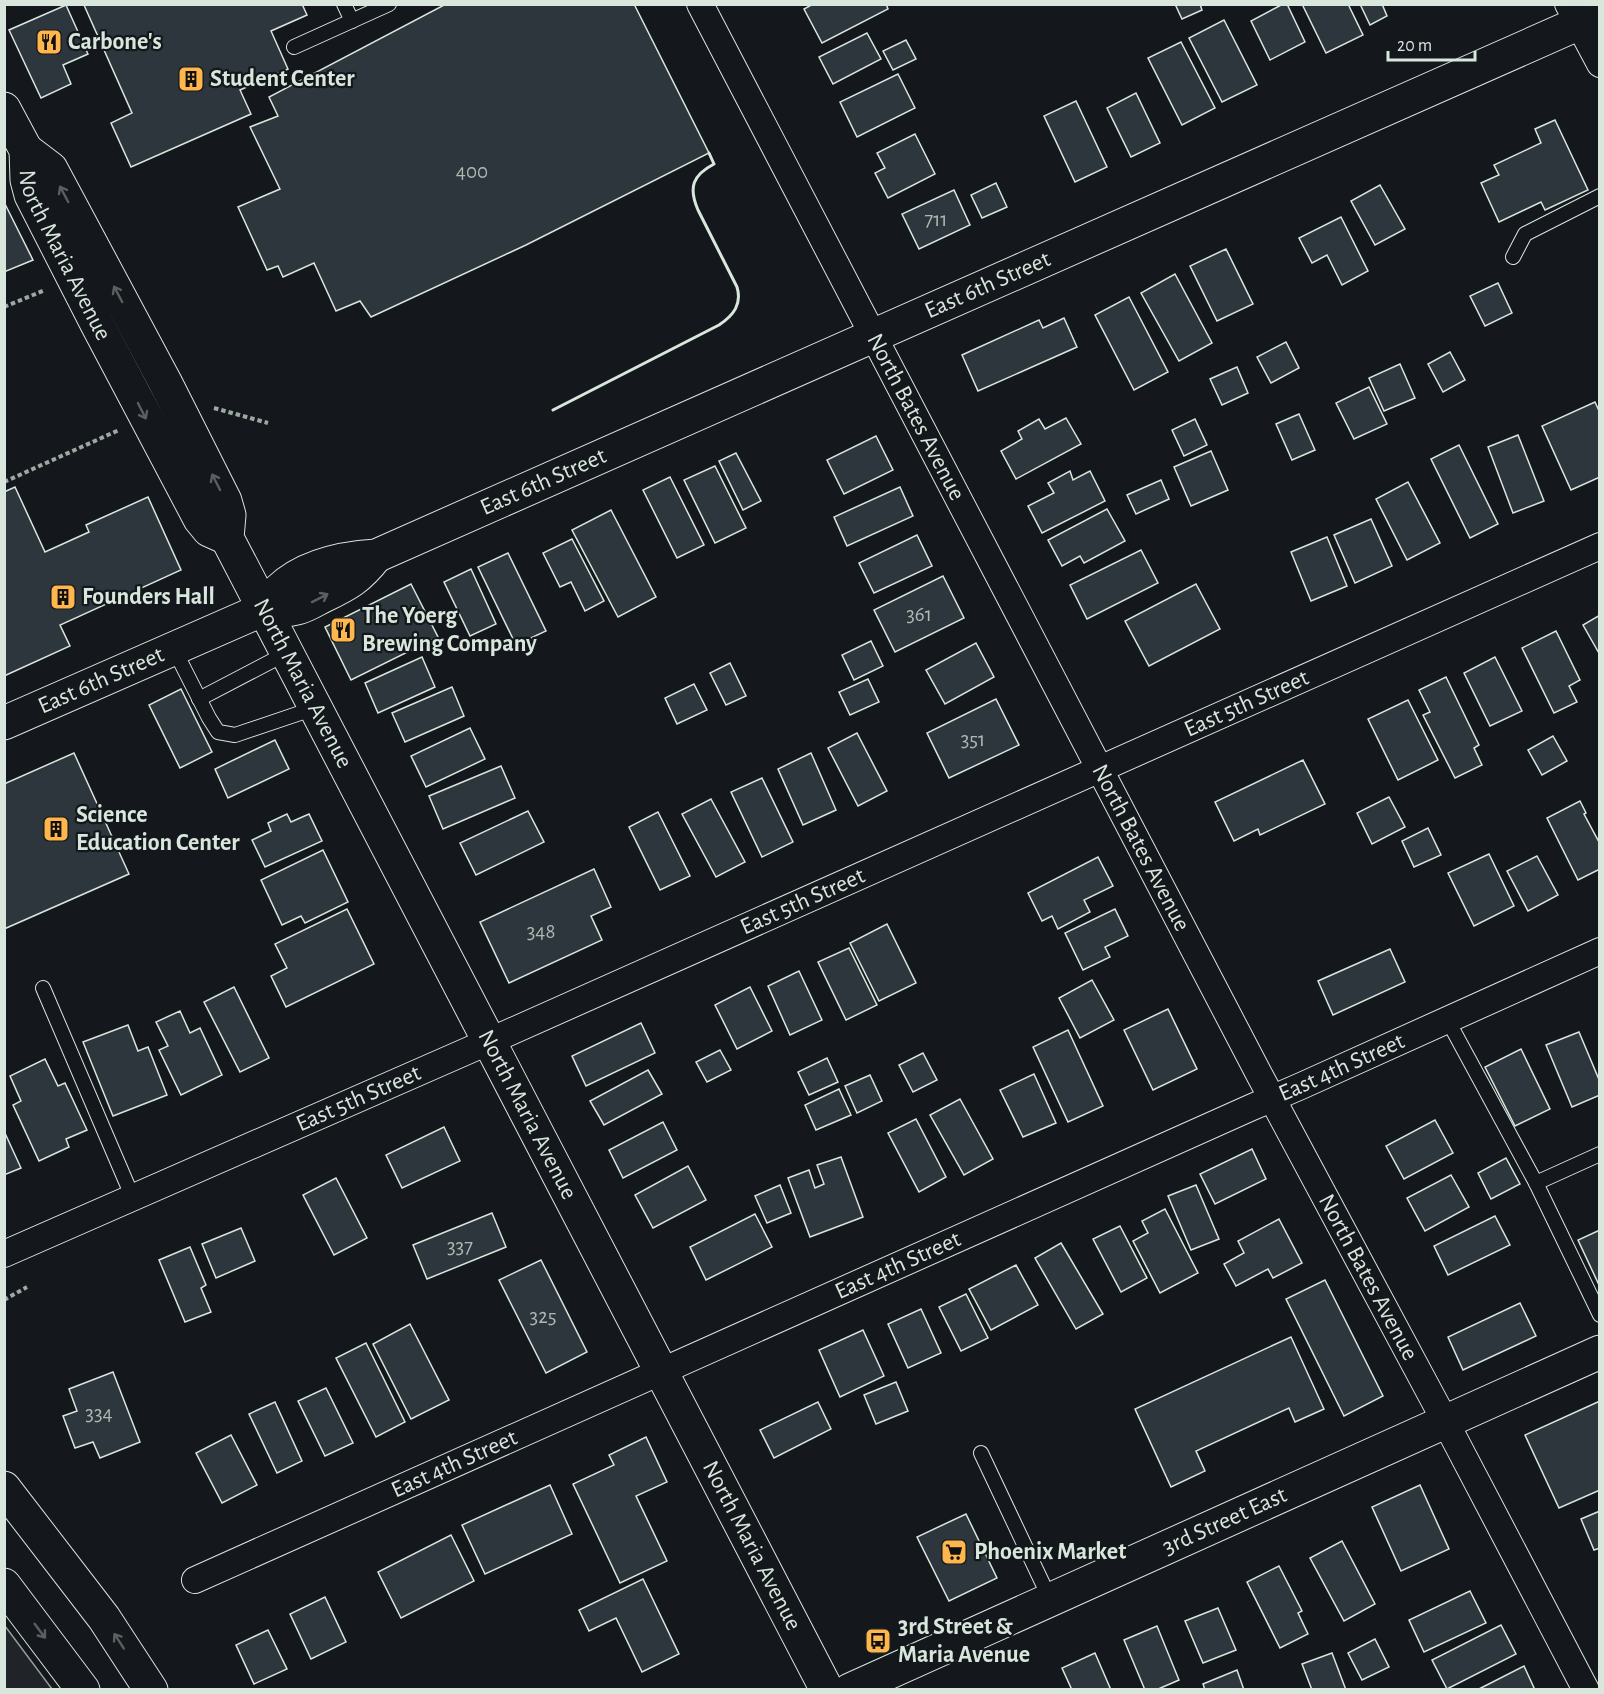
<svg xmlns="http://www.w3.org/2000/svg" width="1604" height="1694" font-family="'Alegreya Sans',sans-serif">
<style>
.green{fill:#202428;stroke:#939e99;stroke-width:1.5}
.building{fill:#2c363c;stroke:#d8e6dc;stroke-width:1.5}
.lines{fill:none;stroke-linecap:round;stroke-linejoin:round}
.service-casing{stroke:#d8e6dc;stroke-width:16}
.minor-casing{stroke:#d8e6dc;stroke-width:28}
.tertiary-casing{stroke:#d8e6dc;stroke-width:35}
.primary-casing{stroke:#d8e6dc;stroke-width:35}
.path{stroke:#9da8a2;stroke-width:4;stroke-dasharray:4.5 3;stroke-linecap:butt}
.service{stroke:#14181c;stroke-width:14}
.minor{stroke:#14181c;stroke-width:26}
.tertiary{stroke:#14181c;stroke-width:33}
.primary{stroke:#14181c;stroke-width:33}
.wall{stroke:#d8e6dc;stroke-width:3}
.oneway{stroke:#59605f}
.labels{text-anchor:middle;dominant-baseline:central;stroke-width:4.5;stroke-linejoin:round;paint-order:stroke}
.number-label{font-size:21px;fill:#adbab4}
.poi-label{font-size:24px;font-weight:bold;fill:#d8e6dc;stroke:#14181c;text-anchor:start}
.street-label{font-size:24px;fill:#d8e6dc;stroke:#14181c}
</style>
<rect width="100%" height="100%" fill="#14181c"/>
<polygon class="green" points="5,1626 52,1689 5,1689"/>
<g class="building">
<polygon points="302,4 307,15 271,31 288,69 240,90 251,114 131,167 111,123 132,113 84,5"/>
<polygon points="446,4 634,4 709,153 526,245 371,317 360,301 336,311 314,263 283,277 278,266 267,270 238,207 280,189 250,127 278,116 269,97"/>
<polygon points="813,4 886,4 888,9 822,43 804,9"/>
<polygon points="1175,4 1200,4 1202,10 1182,19"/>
<polygon points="1283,4 1287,4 1305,42 1270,60 1251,21"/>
<polygon points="1302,4 1348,4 1363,35 1326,53"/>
<polygon points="1360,4 1382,4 1387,16 1370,25"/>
<polygon points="66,5 88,54 63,65 71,84 41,98 9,30"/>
<polygon points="1224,20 1257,85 1222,102 1189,38"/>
<polygon points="867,33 881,59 833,84 819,57"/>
<polygon points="906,40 916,59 893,70 883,51"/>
<polygon points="1181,42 1215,108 1182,125 1148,58"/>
<polygon points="898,74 915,108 857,137 840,102"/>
<polygon points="1136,93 1160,143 1131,157 1107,108"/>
<polygon points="1076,101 1107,167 1075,182 1044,116"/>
<polygon points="1555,120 1588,190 1545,210 1541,202 1499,222 1481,183 1499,175 1494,165 1541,143 1535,129"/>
<polygon points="915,134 935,174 888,198 875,173 885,168 877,153"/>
<polygon points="996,183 1007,207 982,218 971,195"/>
<polygon points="1380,185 1405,229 1375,245 1351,201"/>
<polygon points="954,190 970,225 919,249 902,214"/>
<polygon points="4,202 33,260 4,272"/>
<polygon points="1341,217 1368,271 1342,285 1327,255 1312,263 1299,238"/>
<polygon points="1226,249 1253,304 1217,321 1190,266"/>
<polygon points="1175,274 1212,343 1179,361 1141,293"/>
<polygon points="1498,283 1512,313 1485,326 1470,296"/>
<polygon points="1129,297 1168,372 1134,390 1095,315"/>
<polygon points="1064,318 1077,347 978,391 962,355 1039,320 1043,328"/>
<polygon points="1286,342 1299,368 1271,383 1257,357"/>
<polygon points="1450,352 1465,380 1443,392 1428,364"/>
<polygon points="1400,364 1415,398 1384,411 1369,378"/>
<polygon points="1237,367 1248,393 1222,405 1210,379"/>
<polygon points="1369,387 1387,424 1354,439 1336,403"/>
<polygon points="1595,402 1600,413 1600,477 1571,490 1542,426"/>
<polygon points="1299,414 1315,450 1292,460 1276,424"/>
<polygon points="1066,418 1081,444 1016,479 1001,451 1022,439 1018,431 1039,419 1045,429"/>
<polygon points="1195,419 1207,445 1184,456 1172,430"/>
<polygon points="1518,435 1544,501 1513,513 1488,447"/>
<polygon points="876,436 893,470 844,494 827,460"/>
<polygon points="1459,445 1498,524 1470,538 1431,459"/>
<polygon points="1211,451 1228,490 1191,506 1174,467"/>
<polygon points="736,453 761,501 743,510 719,461"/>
<polygon points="715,466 746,528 715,543 684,480"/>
<polygon points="1070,471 1073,480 1090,471 1105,501 1042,533 1028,506 1054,493 1048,483"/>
<polygon points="670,477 704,545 677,558 643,490"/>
<polygon points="1161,480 1169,499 1136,514 1127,495"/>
<polygon points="1408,482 1440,543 1407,560 1376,499"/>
<polygon points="15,487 45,552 89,532 86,525 148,497 181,570 60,625 70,646 4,676 4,492"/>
<polygon points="900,487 913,516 847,546 834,517"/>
<polygon points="1107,509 1125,541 1084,563 1080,556 1062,566 1048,540"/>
<polygon points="611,510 656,597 618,617 572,530"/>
<polygon points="1371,519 1392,566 1355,583 1334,535"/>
<polygon points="917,535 932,566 874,593 859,563"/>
<polygon points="1327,537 1347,586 1311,601 1291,552"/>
<polygon points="572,539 604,601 585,611 571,582 560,587 543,553"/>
<polygon points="1141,550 1158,583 1087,619 1070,585"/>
<polygon points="508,553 546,631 516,645 478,567"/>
<polygon points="471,569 496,624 470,636 444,582"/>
<polygon points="943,576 964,618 895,652 874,610"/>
<polygon points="411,584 438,637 351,680 325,627"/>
<polygon points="1196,584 1220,629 1149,666 1125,621"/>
<polygon points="1600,615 1600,655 1583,625"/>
<polygon points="1556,631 1580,680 1569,686 1577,702 1554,713 1522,648"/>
<polygon points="871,641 883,666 854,680 842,655"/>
<polygon points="976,643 994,677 945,704 926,670"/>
<polygon points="422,657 435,687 378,713 365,683"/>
<polygon points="1495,657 1522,711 1490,726 1464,673"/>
<polygon points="730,663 746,696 726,705 710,673"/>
<polygon points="1446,677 1479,745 1474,748 1482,765 1455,778 1423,715 1430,712 1419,690"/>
<polygon points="868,679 879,702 850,715 839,692"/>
<polygon points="694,684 707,710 677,724 665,698"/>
<polygon points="452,687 464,716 405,742 392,713"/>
<polygon points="181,689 212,752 180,768 149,705"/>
<polygon points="996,699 1019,745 949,778 927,733"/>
<polygon points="1408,700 1438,760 1398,780 1368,719"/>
<polygon points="470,728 485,759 426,787 411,756"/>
<polygon points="857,733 887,791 858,806 828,748"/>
<polygon points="1553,736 1567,761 1542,775 1528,750"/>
<polygon points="275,740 289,769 228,798 215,769"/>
<polygon points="74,753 129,874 4,929 4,784"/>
<polygon points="811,753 836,810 803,825 778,769"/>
<polygon points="1303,760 1325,804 1260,835 1258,829 1234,841 1215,802"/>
<polygon points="501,766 515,798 443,829 429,796"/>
<polygon points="762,778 793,842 762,857 731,792"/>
<polygon points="1389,797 1405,827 1372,844 1357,813"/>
<polygon points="711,799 745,862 716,877 682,814"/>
<polygon points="1580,801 1586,813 1584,814 1600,844 1600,869 1578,880 1547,818"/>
<polygon points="528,811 544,842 476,875 460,843"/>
<polygon points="658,812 690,876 660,890 629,827"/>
<polygon points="287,814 291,822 309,814 322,841 265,867 252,840 271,831 268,823"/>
<polygon points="1428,828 1441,855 1414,867 1402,841"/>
<polygon points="323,850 348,902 305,923 301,916 282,925 261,880"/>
<polygon points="1489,854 1514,906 1474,926 1448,873"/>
<polygon points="1537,856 1558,895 1528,911 1507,871"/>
<polygon points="1098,857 1113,886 1084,900 1090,912 1058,929 1052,916 1042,921 1028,893"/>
<polygon points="594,869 611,907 591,916 602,940 509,983 480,922"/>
<polygon points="347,909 374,964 286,1007 271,976 287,968 275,944"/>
<polygon points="1115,909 1128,936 1105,947 1110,957 1083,970 1065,933"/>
<polygon points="887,924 916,983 879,1001 850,943"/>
<polygon points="849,948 877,1005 846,1020 818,962"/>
<polygon points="1390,949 1405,982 1333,1015 1318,981"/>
<polygon points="799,971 822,1020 790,1035 768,986"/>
<polygon points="1092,980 1114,1020 1080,1038 1059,998"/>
<polygon points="234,987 269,1058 240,1072 204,1002"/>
<polygon points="750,987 772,1031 737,1049 715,1005"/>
<polygon points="1168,1009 1197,1069 1153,1090 1124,1030"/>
<polygon points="180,1011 190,1033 200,1028 222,1075 181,1095 159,1050 168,1046 156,1022"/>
<polygon points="641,1023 655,1053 586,1086 572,1056"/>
<polygon points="128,1025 138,1051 148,1047 167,1095 113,1116 83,1042"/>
<polygon points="1068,1030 1103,1106 1068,1122 1033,1047"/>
<polygon points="1579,1032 1600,1082 1600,1095 1572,1107 1546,1045"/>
<polygon points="1521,1049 1550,1109 1515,1126 1485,1067"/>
<polygon points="720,1050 731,1070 707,1082 696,1062"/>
<polygon points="923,1053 937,1080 913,1092 899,1065"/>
<polygon points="827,1058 838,1082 809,1095 798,1072"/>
<polygon points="45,1059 58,1086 65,1083 87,1130 66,1139 69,1147 39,1161 13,1105 21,1101 10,1076"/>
<polygon points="648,1070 662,1094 604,1125 590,1101"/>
<polygon points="1034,1074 1056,1123 1023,1137 1000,1090"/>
<polygon points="870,1075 882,1101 857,1113 845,1086"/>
<polygon points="839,1089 851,1115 816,1130 805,1105"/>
<polygon points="960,1099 993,1159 964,1175 930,1115"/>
<polygon points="916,1119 946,1177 919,1192 888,1133"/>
<polygon points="1435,1120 1453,1153 1404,1179 1386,1146"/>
<polygon points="663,1122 677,1150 623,1178 609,1150"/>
<polygon points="444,1127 460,1161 402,1188 386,1155"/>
<polygon points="4,1131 21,1168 4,1175"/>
<polygon points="1252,1149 1266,1179 1215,1204 1200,1174"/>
<polygon points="841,1157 863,1217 810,1237 788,1178 809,1170 815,1188 824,1184 817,1165"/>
<polygon points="1506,1158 1520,1184 1491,1199 1478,1173"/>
<polygon points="688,1166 706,1200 653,1228 635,1195"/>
<polygon points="1451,1175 1469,1207 1425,1231 1407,1198"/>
<polygon points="336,1178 367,1238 334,1255 303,1195"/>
<polygon points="780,1185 791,1213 767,1223 755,1196"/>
<polygon points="1196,1185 1219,1239 1191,1250 1168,1196"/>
<polygon points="1165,1209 1198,1273 1160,1293 1133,1241 1148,1233 1142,1221"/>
<polygon points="492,1213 506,1247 427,1279 413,1245"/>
<polygon points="755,1214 772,1247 706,1280 690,1247"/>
<polygon points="1495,1216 1510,1245 1448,1275 1434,1246"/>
<polygon points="1279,1219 1302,1263 1273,1278 1268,1269 1236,1286 1224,1264 1244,1253 1238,1241"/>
<polygon points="1120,1226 1147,1278 1121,1292 1093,1239"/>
<polygon points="241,1228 255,1261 216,1278 202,1244"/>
<polygon points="1600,1230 1600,1285 1599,1285 1578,1240"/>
<polygon points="1061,1243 1103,1314 1076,1329 1035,1258"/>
<polygon points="190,1247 206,1285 201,1288 211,1312 185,1322 159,1260"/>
<polygon points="541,1260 587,1352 546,1373 499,1280"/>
<polygon points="1016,1265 1038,1305 991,1330 969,1289"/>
<polygon points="1325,1280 1383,1396 1344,1416 1286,1299"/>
<polygon points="966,1294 988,1338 961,1351 939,1307"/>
<polygon points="1520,1303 1536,1336 1463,1370 1448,1337"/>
<polygon points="921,1309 941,1353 908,1368 888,1324"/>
<polygon points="410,1324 449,1400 411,1419 373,1344"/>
<polygon points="863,1330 884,1376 840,1397 819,1350"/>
<polygon points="1291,1337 1324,1409 1295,1422 1289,1408 1196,1451 1205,1471 1171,1487 1135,1409"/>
<polygon points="366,1343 405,1422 376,1437 336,1358"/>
<polygon points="113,1372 140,1442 100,1458 93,1442 75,1448 63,1416 77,1411 69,1389"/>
<polygon points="896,1382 908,1411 876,1424 864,1395"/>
<polygon points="326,1388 353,1443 325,1456 298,1401"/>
<polygon points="1600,1401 1600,1490 1559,1508 1525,1435"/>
<polygon points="275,1402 302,1461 277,1473 249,1414"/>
<polygon points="818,1402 831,1429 774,1458 760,1430"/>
<polygon points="231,1435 257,1485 222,1503 196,1453"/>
<polygon points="646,1437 667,1482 636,1496 667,1561 620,1583 573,1484 614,1465 609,1455"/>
<polygon points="550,1485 572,1534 485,1574 462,1525"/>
<polygon points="1420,1485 1449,1549 1401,1571 1372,1507"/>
<polygon points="1600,1511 1600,1548 1594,1550 1581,1519"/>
<polygon points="966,1514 997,1578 949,1601 917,1537"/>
<polygon points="451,1535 474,1581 401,1618 378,1572"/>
<polygon points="1342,1541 1375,1604 1344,1621 1310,1558"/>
<polygon points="1279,1566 1302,1611 1298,1613 1308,1634 1280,1648 1247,1582"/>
<polygon points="643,1579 679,1654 642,1672 616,1618 589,1631 579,1610"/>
<polygon points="1470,1591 1486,1623 1424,1652 1409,1620"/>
<polygon points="325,1597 346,1642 311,1659 290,1614"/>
<polygon points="1218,1608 1236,1650 1203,1663 1185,1621"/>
<polygon points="1501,1625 1516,1654 1447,1689 1432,1660"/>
<polygon points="1157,1626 1179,1680 1156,1690 1145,1690 1124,1640"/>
<polygon points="268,1630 287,1669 254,1684 236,1645"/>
<polygon points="1375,1639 1389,1667 1362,1680 1348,1653"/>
<polygon points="1095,1653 1111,1690 1072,1690 1062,1668"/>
<polygon points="1332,1653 1346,1690 1312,1690 1302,1664"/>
<polygon points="1524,1666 1535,1690 1477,1690"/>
<polygon points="1237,1670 1244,1690 1205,1690 1203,1684"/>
</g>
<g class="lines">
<g class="service-casing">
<g id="service">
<polyline points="344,4 352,21"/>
<polyline points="294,47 389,4"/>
<polyline points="1513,257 1525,234 1600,196"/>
<polyline points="174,649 209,718 218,732 235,735 315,708"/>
<polyline points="199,699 287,653"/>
<polyline points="43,988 133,1198"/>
<polyline points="1447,1019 1536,1183 1600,1315"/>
<polyline points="1536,1183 1600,1154"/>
<polyline points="981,1453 1050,1599"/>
</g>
</g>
<g class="minor-casing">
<g id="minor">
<path id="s1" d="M700 4 1260 1076 1445 1421 1586 1690"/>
<polyline points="1568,4 1600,64"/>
<path id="s2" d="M4 1254 490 1041 1600 546"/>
<path id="s3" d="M195 1580 1250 1108 1301 1086 1600 951"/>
</g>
</g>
<g class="tertiary-casing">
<g id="tertiary">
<path id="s4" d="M4 109 26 150 27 180 31 195 97 324 200 519 209 530 227 538"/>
<path id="s5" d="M26 150 51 169 165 382 225 501 229 515 227 538 827 1690"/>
<path id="s6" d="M264 609C269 603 273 596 279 590 304 566 342 558 376 556L1600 14"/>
<path id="s7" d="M4 723 264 609C275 610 287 611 297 608 306 606 315 600 323 596 348 584 359 578 376 556"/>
<path id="s8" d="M850 1690 1600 1352"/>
</g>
</g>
<g class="primary-casing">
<g id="primary">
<polyline points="4,1488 104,1618 151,1690"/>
<polyline points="4,1585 83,1690"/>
</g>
</g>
<g class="path">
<polyline points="4,307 45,290"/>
<polyline points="214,408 268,423"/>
<polyline points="4,482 119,430"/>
<polyline points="4,1300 27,1287"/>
</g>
<use href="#service" class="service"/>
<use href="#minor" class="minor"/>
<use href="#tertiary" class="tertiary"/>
<use href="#primary" class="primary"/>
<path class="wall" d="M553 410 719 325C734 315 742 304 737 287L698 210C688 187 693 175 714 164L709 153"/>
</g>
<defs><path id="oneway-shaft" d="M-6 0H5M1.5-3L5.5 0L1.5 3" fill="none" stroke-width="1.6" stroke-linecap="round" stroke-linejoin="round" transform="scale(1.5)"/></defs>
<g class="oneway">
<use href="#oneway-shaft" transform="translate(64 194) rotate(-118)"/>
<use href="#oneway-shaft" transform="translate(118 294) rotate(-118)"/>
<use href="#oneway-shaft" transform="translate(142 411) rotate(63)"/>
<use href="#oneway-shaft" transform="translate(216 482) rotate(-117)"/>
<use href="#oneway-shaft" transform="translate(320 598) rotate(-27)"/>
<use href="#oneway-shaft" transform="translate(40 1631) rotate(53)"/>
<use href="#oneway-shaft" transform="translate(119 1641) rotate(-123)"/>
</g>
<defs>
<g id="restaurant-square" transform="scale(1.35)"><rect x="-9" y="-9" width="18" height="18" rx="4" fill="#ffb74d" stroke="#14181c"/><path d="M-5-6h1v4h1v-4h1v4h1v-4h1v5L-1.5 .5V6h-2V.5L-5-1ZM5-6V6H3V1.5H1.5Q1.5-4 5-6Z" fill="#111"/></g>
<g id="building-square" transform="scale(1.35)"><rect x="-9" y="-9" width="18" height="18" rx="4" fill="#ffb74d" stroke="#14181c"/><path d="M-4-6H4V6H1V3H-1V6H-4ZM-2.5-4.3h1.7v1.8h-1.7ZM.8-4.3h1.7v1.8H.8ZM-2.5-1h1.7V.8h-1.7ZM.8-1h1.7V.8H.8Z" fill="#111"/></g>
<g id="supermarket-square" transform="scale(1.35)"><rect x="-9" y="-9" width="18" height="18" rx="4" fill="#ffb74d" stroke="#14181c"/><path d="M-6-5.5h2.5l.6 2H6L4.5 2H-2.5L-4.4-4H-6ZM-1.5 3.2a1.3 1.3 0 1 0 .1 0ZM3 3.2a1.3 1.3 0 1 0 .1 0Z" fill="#111"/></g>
<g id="bus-square" transform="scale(1.35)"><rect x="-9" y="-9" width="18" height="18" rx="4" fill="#ffb74d" stroke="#14181c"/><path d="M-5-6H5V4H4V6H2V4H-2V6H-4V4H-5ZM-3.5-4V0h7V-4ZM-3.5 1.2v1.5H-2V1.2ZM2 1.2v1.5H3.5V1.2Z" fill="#111"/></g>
</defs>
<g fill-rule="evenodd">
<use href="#restaurant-square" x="49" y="42"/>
<use href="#building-square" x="191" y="79"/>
<use href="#building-square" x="63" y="597"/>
<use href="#restaurant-square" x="343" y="630"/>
<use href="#building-square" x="56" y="829"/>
<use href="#supermarket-square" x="954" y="1552"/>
<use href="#bus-square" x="878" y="1641"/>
</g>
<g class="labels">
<g class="number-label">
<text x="472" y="171">400</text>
<text x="936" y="219">711</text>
<text x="919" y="614">361</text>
<text x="973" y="739">351</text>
<text x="541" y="931">348</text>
<text x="460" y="1246">337</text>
<text x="543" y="1316">325</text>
<text x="99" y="1413">334</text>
</g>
<g class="poi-label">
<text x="68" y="42">Carbone's</text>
<text x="210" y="79">Student Center</text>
<text x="82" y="597">Founders Hall</text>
<text x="362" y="616">The Yoerg<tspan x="362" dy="28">Brewing Company</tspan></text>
<text x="76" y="815">Science<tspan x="76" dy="28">Education Center</tspan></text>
<text x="974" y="1552">Phoenix Market</text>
<text x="898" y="1627">3rd Street &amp;<tspan x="898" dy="28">Maria Avenue</tspan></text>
</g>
<g class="street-label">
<text stroke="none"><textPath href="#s4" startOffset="160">North Maria Avenue</textPath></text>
<text stroke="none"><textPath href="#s6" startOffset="798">East 6th Street</textPath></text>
<text stroke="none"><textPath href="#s1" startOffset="466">North Bates Avenue</textPath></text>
<text stroke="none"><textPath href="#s6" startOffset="312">East 6th Street</textPath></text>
<text stroke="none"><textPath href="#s7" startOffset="106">East 6th Street</textPath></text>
<text stroke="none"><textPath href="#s5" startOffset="608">North Maria Avenue</textPath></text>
<text stroke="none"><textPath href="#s2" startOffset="1359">East 5th Street</textPath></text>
<text stroke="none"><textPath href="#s1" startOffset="952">North Bates Avenue</textPath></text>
<text stroke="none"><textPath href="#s2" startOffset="873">East 5th Street</textPath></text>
<text stroke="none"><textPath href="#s3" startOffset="1256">East 4th Street</textPath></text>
<text stroke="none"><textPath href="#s2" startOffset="387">East 5th Street</textPath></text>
<text stroke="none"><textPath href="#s5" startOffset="1094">North Maria Avenue</textPath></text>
<text stroke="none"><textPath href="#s3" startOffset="770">East 4th Street</textPath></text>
<text stroke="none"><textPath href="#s1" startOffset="1438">North Bates Avenue</textPath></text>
<text stroke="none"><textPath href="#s3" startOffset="284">East 4th Street</textPath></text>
<text stroke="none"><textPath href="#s8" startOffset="411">3rd Street East</textPath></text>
<text stroke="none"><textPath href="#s5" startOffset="1580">North Maria Avenue</textPath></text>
</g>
</g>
<rect width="1604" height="1694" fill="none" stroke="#d8e6dc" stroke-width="12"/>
<path d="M1388 51v9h87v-9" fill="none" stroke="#d8e6dc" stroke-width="3"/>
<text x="1397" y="51" font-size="18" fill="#d8e6dc" stroke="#14181c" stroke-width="4.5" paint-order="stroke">20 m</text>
</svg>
